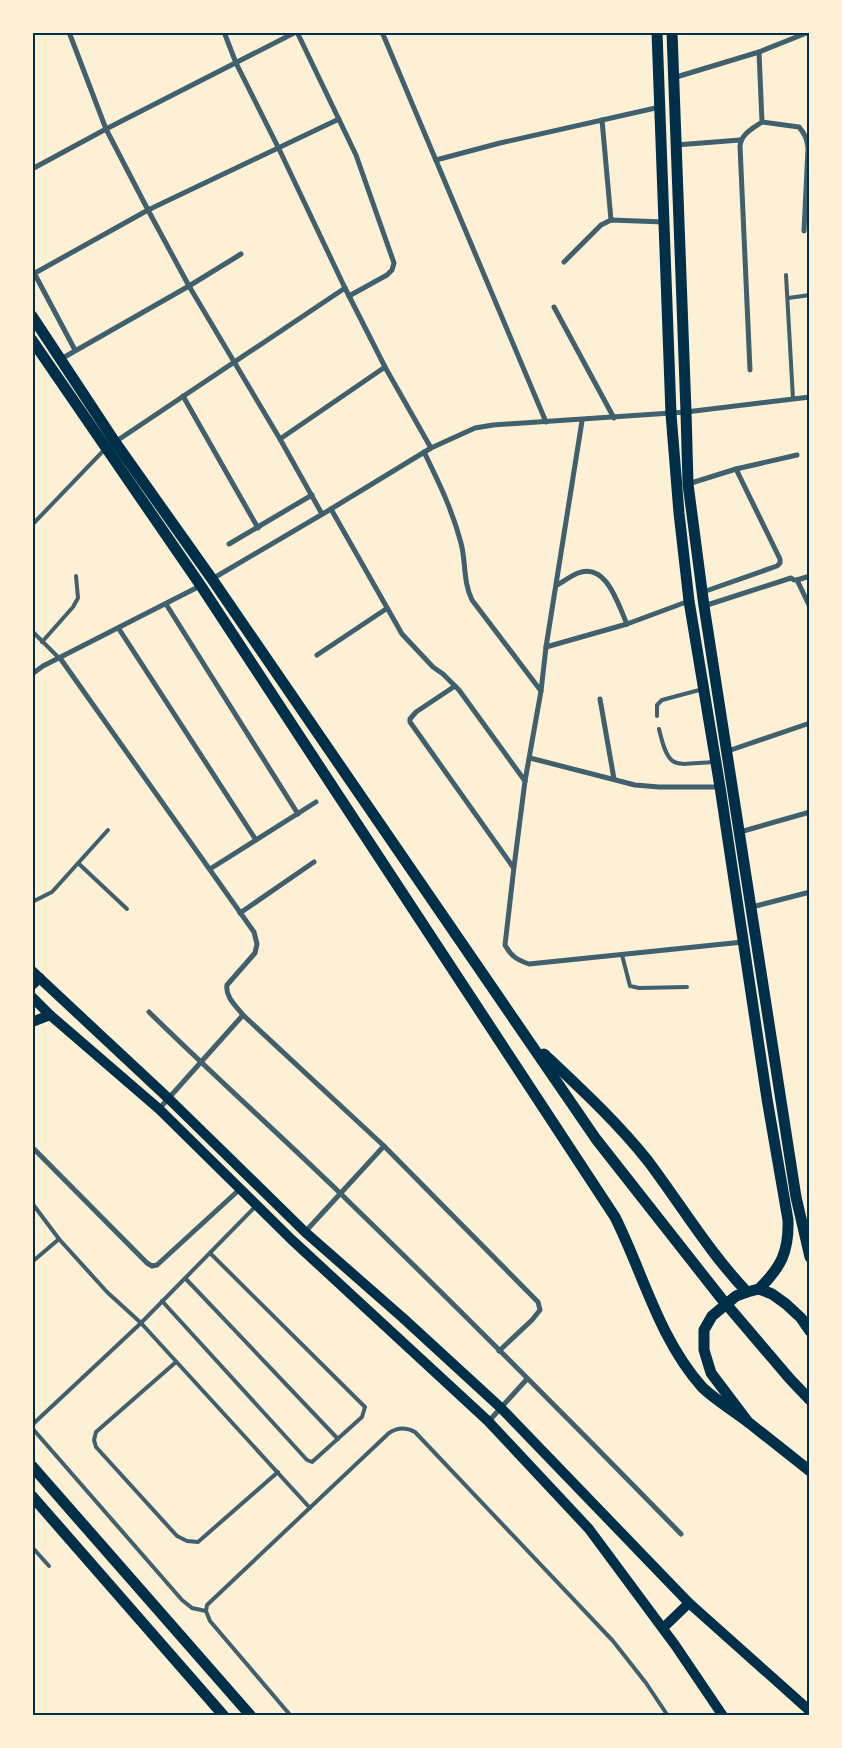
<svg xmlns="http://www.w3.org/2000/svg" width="842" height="1748" font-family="'Exo 2',sans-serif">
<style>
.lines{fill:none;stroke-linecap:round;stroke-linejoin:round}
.service{stroke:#3f606c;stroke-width:4}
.minor{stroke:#3f606c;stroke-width:5}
.secondary{stroke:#003049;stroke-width:10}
.primary{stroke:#003049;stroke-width:11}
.trunk{stroke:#003049;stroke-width:11}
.neatline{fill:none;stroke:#003049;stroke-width:2}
</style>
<rect width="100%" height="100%" fill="#fdf0d5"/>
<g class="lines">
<g class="service">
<polyline points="786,275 793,399"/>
<polyline points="788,298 810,295"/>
<polyline points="32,525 105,449"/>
<polyline points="32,631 59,658"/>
<polyline points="42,642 73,607 78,598 76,576"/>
<polyline points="657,716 657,705 662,700 703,689"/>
<path d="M659 729C669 772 674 764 714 762"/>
<polyline points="78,863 127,909"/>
<polyline points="32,902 52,892 108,830"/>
<polyline points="622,955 630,986 639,988 687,987"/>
<polyline points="32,1203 59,1239 107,1292 141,1323 310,1508"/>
<polyline points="32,1262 59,1239"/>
<polyline points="185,1278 338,1439"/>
<polyline points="162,1301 307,1460 312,1462 362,1417 365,1407 210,1253"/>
<polyline points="176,1362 96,1432 94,1440 96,1447 177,1536 187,1541 198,1542 278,1472"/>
<polyline points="32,1425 141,1323 256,1206"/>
<polyline points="32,1428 182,1600 192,1608 206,1611"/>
<polyline points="32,1547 49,1566"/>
<path d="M291 1716 210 1621 206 1611 207 1605 389 1433C398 1427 406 1427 415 1432L613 1641 646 1683 668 1716"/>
</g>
<g class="minor">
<polyline points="69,32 106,129 148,210 189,286 280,439 322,514"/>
<polyline points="224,32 236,63 279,149 345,288 385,367 431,448"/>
<polyline points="297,32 356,155 394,263 392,270 387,275 349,296"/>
<polyline points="382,32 546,422"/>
<polyline points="673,78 759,52 809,32"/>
<polyline points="602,120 611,220"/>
<path d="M762 122 799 127C805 134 807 139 808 148L804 231"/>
<polyline points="676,145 740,140"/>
<polyline points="436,160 500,143 660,107"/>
<polyline points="32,169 106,129 296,32"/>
<polyline points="564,262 601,225 611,220 664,222"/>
<polyline points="32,269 75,350"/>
<polyline points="35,273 148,210 339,119"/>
<polyline points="554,307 614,418"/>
<polyline points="61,359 189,286 241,254"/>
<path d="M750 370 740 146C741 134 753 128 762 122L759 52"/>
<polyline points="183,396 258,528"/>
<path d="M582 421 546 647 541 691 525 781 514 867 505 945C511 956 517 960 529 964L743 942"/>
<polyline points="280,439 385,367"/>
<polyline points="115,442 345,288"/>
<path d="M424 452C439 483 452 509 461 543 466 562 463 582 472 600L541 691"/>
<polyline points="688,484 736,469 797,455"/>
<polyline points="331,509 402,634 433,667 443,674 459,690 525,781"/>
<polyline points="229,544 312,495"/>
<polyline points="212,579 331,509 431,448 475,428 493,425 686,412 810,397"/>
<polyline points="797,580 810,576"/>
<path d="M557 585C564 581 571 576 578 573 607 562 618 605 627 624"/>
<polyline points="703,592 777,566 780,563 780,559 736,469"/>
<polyline points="166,604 298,814"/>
<polyline points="704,606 791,578 794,580 797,580 810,607"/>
<polyline points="119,629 256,840"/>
<polyline points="546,647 627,624 689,601"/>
<polyline points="317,655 386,609"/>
<path d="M60 658 254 932 257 944 255 953 227 985C225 997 236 1006 243 1015L384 1146 538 1302 540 1310 532 1320 499 1351"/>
<polyline points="32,674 43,666 200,586"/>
<polyline points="455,686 416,712 410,719 410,722 513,867"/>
<polyline points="600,699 614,779"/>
<polyline points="728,751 810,723"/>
<polyline points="530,758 635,785 659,787 720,787"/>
<polyline points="740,832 810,812"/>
<polyline points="210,869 316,802"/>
<polyline points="752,907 810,892"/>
<polyline points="240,913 314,862"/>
<path d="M149 1012C212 1074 278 1133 341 1194 456 1306 569 1419 681 1534"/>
<polyline points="159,1109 243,1015"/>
<polyline points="32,1147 147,1263 152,1266 157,1265 240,1189"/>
<polyline points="305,1232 384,1146"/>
<polyline points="489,1421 527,1379"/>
</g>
<g class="secondary">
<polyline points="32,971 168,1098 305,1232 403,1318 501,1408 689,1603 810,1711"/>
<polyline points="32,985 40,978"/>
<polyline points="32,997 50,1015 159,1109 292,1240 488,1421 589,1529 675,1645 723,1716"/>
<polyline points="32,1022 50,1015"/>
<polyline points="663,1628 689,1603"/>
</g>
<g class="primary">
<path d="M657 32 671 414 679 513 689 601 720 787 767 1099 788 1220C789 1252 781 1267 759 1289"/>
<polyline points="672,32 686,412 688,484 704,606 796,1197 810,1257"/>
</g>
<g class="trunk">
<polyline points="32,316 115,442 212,579 596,1139 721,1298 790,1379 810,1400"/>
<path d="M32 340 201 586 615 1217C643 1273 659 1339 702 1387 714 1399 734 1411 748 1422"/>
<path d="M544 1054C580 1088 617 1122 648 1161 681 1205 709 1252 747 1292"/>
<polyline points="810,1331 801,1318 786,1304 772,1294 759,1289 747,1292 736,1296 712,1316 704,1330 704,1350 711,1373 748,1422 810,1471"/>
<polyline points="32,1466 251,1716"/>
<polyline points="32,1496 224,1716"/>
</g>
</g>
<rect width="842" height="1748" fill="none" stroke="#fdf0d5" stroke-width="68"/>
<rect x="34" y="34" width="774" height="1680" class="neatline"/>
</svg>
